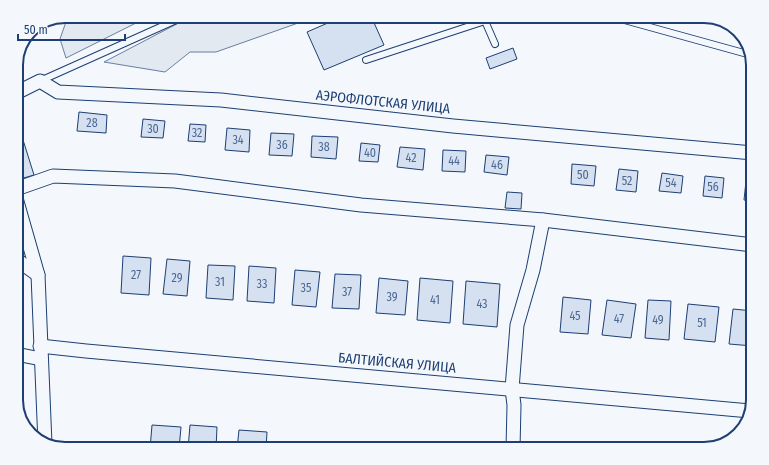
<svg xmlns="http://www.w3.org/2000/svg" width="769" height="465" font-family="'Fira Sans Condensed',sans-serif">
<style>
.green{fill:#e3e9f0;stroke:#687fa3}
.building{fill:#d5e0f0;stroke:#1d3f73}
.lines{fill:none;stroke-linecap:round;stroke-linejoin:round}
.service-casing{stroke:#1d3f73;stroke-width:8}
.minor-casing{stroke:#1d3f73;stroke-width:15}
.service{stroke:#f4f7fb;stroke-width:6}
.minor{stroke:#f4f7fb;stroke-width:13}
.labels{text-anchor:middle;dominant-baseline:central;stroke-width:3;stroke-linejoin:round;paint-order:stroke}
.number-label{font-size:12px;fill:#4b6792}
.street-label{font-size:14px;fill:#1d3f73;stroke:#f4f7fb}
.rim{fill:none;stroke:#1d3f73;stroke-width:2}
</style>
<rect width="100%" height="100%" fill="#f4f7fb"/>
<g class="green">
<polygon points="68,16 150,16 66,58 60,39"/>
<polygon points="192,16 318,16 216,52 190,52 165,72 104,62"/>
</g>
<g class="building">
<polygon points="344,16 371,16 384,45 324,70 307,32"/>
<polygon points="513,48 517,59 490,69 486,58"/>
<polygon points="79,112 107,115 106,133 77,131"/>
<polygon points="143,119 165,121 163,138 141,137"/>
<polygon points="190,124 206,125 205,142 188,141"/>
<polygon points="19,127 34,175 20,179 16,166 16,128"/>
<polygon points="227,128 250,130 249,152 225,150"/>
<polygon points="271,133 294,134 292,156 269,155"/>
<polygon points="312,136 338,137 336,159 311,157"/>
<polygon points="361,143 380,145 378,162 359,161"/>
<polygon points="400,147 425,149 423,170 397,167"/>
<polygon points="443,150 466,151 465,172 442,171"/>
<polygon points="486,155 509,157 507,175 484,172"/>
<polygon points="572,164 596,166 594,186 571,184"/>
<polygon points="619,169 638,171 636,192 616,190"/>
<polygon points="662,173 683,176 681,193 659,191"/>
<polygon points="705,176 724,178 722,198 703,196"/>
<polygon points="746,181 753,182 753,201 744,200"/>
<polygon points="507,192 522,193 521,209 505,208"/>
<polygon points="123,256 151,258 149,295 121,293"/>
<polygon points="167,259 190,261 187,296 163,294"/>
<polygon points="208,265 235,266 233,300 206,298"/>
<polygon points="249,266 276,268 274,303 247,301"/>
<polygon points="295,270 320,272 316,307 292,305"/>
<polygon points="335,274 361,275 359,309 332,308"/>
<polygon points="379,278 408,281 405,315 376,313"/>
<polygon points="420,278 453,281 450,323 417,320"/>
<polygon points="466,281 500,284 497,327 463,324"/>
<polygon points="563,297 591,300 588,334 560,332"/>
<polygon points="607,300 636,304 631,338 602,335"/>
<polygon points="648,300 671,301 669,340 645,338"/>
<polygon points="688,304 719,307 715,342 684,339"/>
<polygon points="733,309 753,311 753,346 729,344"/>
<polygon points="152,425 181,427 179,449 150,449"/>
<polygon points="190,425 217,427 216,449 188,449"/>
<polygon points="239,430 267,432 266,449 237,449"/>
<polygon points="448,446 476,449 447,449"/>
</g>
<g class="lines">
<g class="service-casing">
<g id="service">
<polyline points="610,16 751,55"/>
<polyline points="485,21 495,44"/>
<polyline points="366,60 485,21 488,16"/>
<polyline points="40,81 185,16"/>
</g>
</g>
<g class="minor-casing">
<g id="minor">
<polyline points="16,93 40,81 58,92 221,100 453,126 753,153"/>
<polyline points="16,189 53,176 175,181 361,205 543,220 753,245"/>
<polyline points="16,198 38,275 45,444"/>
<polyline points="16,259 38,275"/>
<polyline points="40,346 86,351 750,411"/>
<polyline points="16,354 41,359"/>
<polyline points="513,449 514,405 512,389 517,325 533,270 543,220"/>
</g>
</g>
<use href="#service" class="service"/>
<use href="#minor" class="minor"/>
</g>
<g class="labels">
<g class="number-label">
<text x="92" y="123">28</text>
<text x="153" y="129">30</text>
<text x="197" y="133">32</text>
<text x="238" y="140">34</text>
<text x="282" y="145">36</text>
<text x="324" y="147">38</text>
<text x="370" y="153">40</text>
<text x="411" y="158">42</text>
<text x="454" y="161">44</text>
<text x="497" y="165">46</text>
<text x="583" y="175">50</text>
<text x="627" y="181">52</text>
<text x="671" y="183">54</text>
<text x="713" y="187">56</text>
<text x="136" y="275">27</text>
<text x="177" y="278">29</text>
<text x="220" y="282">31</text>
<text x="262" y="284">33</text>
<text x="306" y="288">35</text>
<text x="347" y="292">37</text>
<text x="392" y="297">39</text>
<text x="435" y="300">41</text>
<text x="482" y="304">43</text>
<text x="575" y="316">45</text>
<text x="619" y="319">47</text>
<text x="658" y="320">49</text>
<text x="702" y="323">51</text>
</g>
<g class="street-label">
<text transform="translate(383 102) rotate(6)">АЭРОФЛОТСКАЯ УЛИЦА</text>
<text transform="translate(397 363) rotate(5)">БАЛТИЙСКАЯ УЛИЦА</text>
</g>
</g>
<path d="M0 0H769V465H0ZM65 23H704A42 42 0 0 1 746 65V400A42 42 0 0 1 704 442H65A42 42 0 0 1 23 400V65A42 42 0 0 1 65 23Z" fill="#f4f7fb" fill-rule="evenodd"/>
<path class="rim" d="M65 23H704A42 42 0 0 1 746 65V400A42 42 0 0 1 704 442H65A42 42 0 0 1 23 400V65A42 42 0 0 1 65 23Z"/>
<path d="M18 34v6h107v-6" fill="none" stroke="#1d3f73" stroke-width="2"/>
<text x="24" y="34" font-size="12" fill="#1d3f73" stroke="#f4f7fb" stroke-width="3" paint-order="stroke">50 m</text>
</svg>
